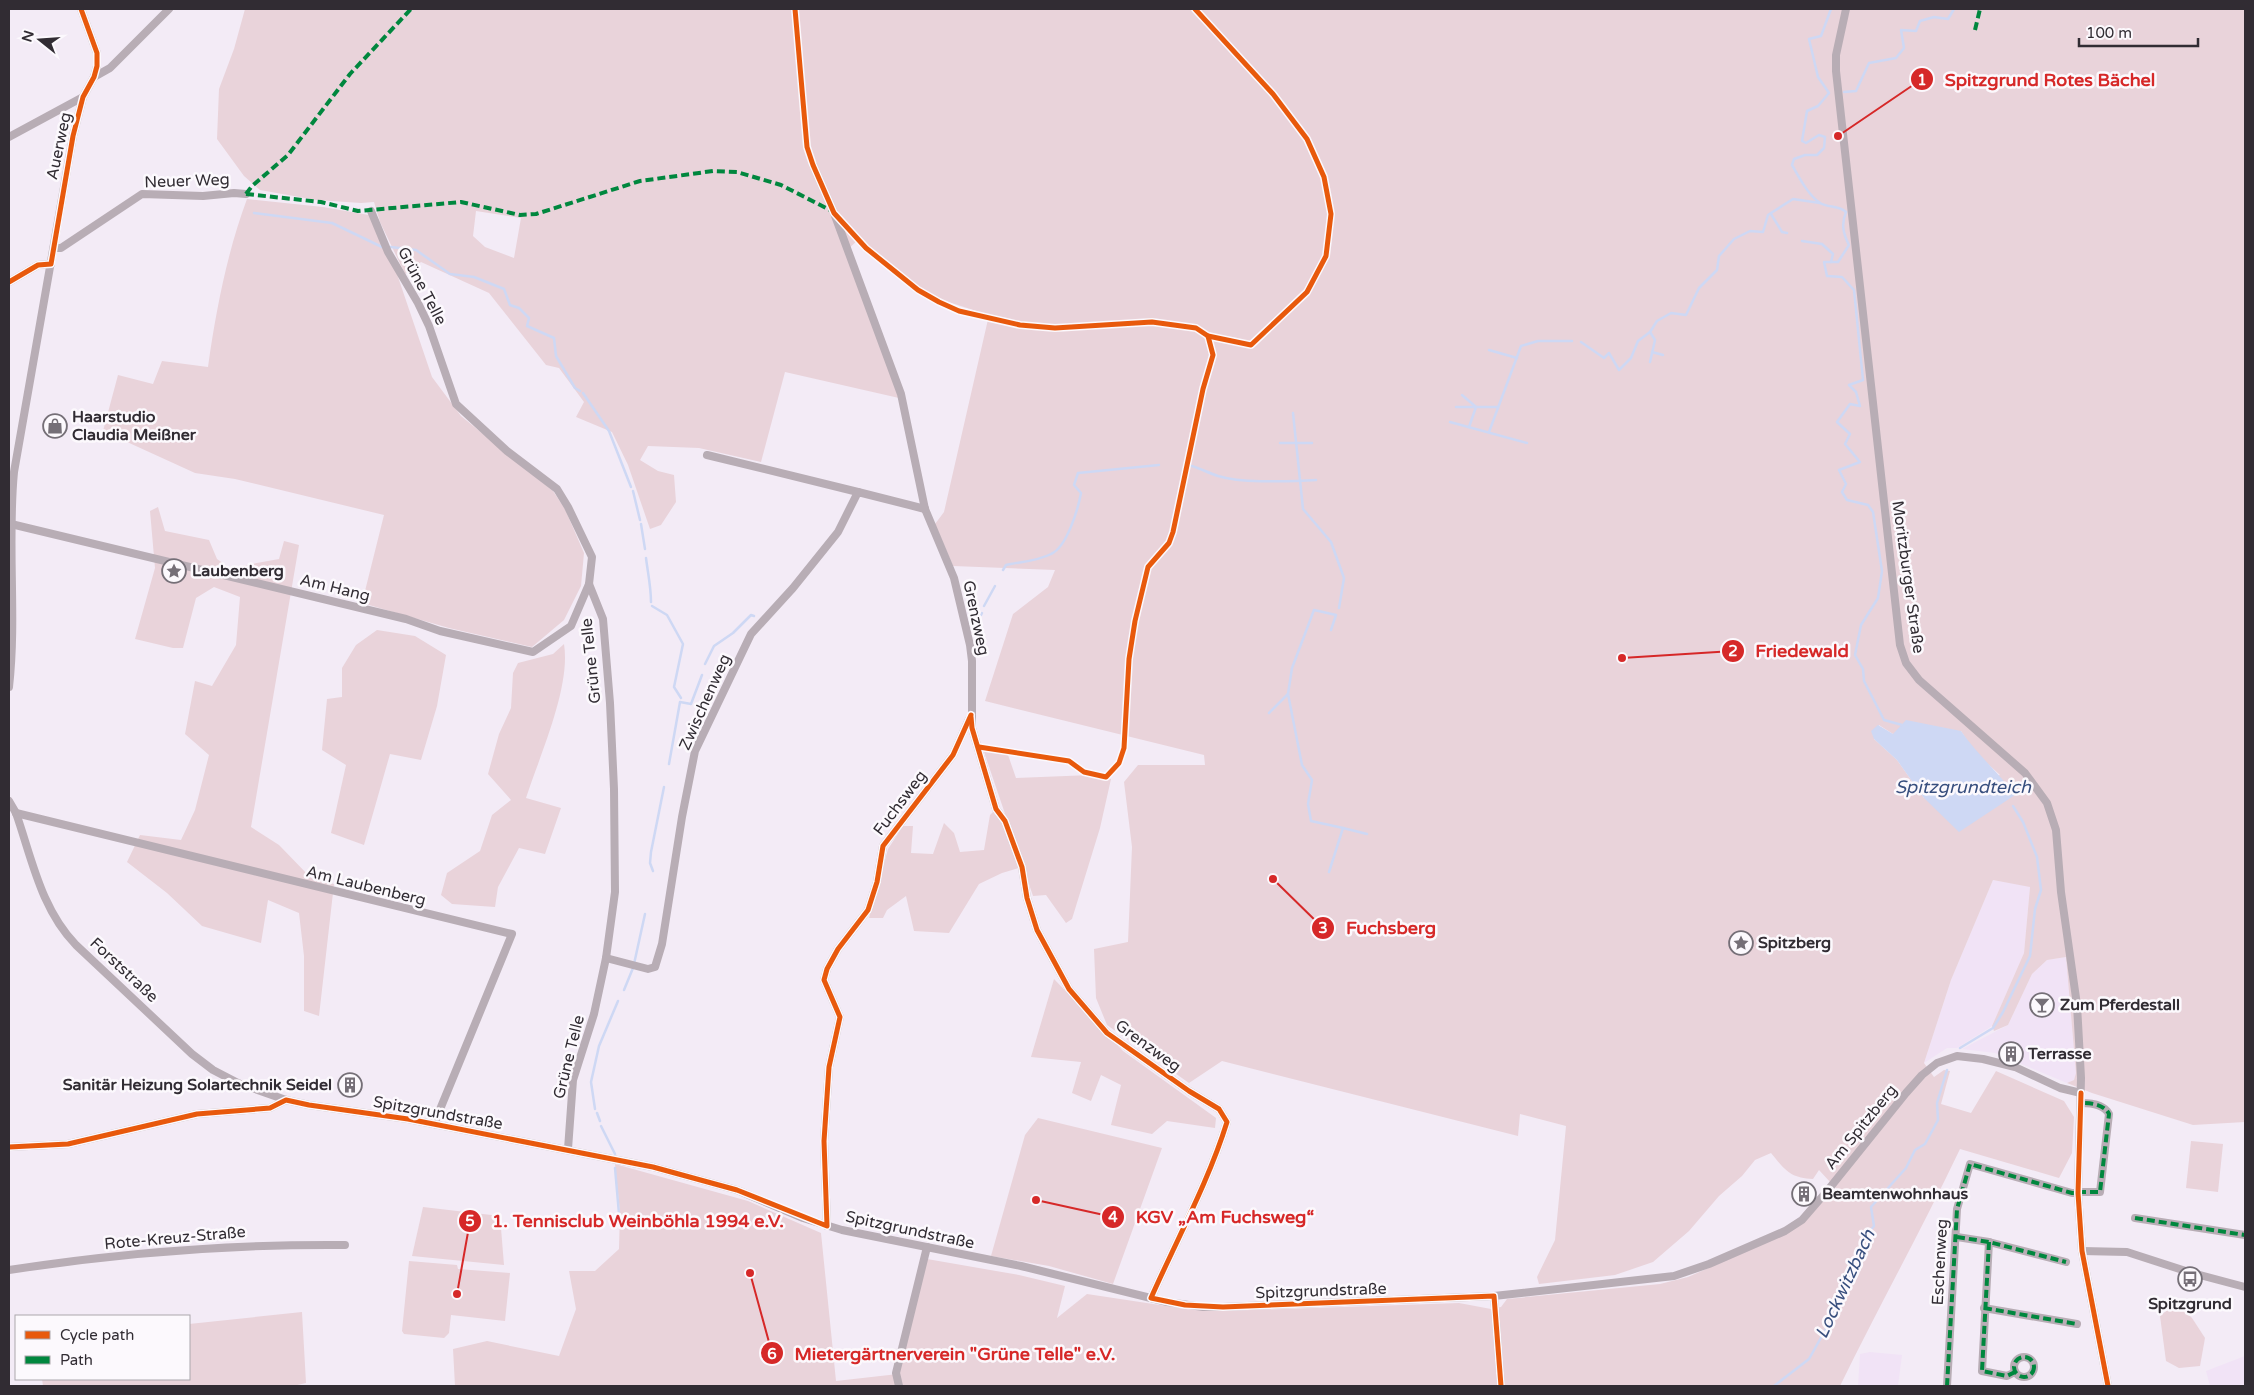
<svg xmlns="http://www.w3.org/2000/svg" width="2254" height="1395" font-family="'Varela Round',sans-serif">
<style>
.built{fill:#f1e3f6}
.green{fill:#e9d3da;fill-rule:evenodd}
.water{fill:#ced8f4}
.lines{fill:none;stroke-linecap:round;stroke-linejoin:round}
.stream{stroke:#ced8f4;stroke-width:2.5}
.minor{stroke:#b8adb5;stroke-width:8}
.quiet{stroke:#00873e;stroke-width:4;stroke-dasharray:8 4;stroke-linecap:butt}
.cycleway-casing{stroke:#fcf9fd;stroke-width:8}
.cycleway{stroke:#e8590c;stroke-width:5}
.labels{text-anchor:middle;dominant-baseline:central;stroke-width:5;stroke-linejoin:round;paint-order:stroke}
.street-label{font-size:16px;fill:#312c33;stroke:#fcf9fd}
.poi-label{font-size:16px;font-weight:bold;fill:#312c33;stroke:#fcf9fd;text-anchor:start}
.water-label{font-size:18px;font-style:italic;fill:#384f7e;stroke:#fcf9fd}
.leader{fill:none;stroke:#d62828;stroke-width:2}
.callout-dot{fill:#d62828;stroke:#fcf9fd;stroke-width:2}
.mark-label{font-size:15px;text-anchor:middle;font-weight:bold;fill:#fff}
.callout-label{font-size:18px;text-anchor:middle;font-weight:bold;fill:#d62828;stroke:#fcf9fd;stroke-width:5;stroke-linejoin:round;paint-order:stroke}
</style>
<rect width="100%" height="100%" fill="#f3ebf6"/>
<g class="built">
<polygon points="1993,880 2030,886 2024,953 1992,1026 1957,1048 1947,1048 1924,1063 1951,980"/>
<polygon points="2066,957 2076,1073 2074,1080 2067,1083 1995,1053 1962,1049 2008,1025 2032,974 2047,960"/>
<polygon points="1870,1352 1902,1355 1898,1386 1858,1386 1860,1354"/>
<polygon points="2245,1356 2245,1386 2210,1386 2206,1371"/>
</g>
<g class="green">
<path d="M245 9H2245V1122L2193 1125 2092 1093 2067 1083 2074 1080 2076 1073 2066 957 2047 960 2032 974 2008 1025 1994 1031 1992 1026 2024 953 2030 887 1993 880 1951 980 1924 1063 1934 1077 1944 1070 1950 1071 1941 1104 1971 1113 1996 1071 2064 1101 2074 1117 2072 1153 2059 1178 1960 1149C1922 1229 1879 1306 1840 1386H455L453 1349 487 1341 559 1356 576 1309 569 1271H595L619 1249 620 1212 615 1164 748 1201 821 1233 836 1381 898 1374 927 1259 1019 1275 1065 1286 1057 1318 1087 1294 1193 1310 1223 1311 1459 1303 1491 1309 1501 1307 1507 1299 1660 1284 1688 1277 1747 1251 1807 1219 1831 1192 1841 1197 1843 1196 1819 1170 1813 1179C1790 1178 1785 1170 1771 1153L1755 1160 1742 1176 1719 1196 1689 1231 1653 1262 1615 1275 1539 1284 1537 1277 1555 1240 1566 1126 1520 1114 1518 1136 1222 1061 1189 1083 1107 1025 1096 998 1094 949 1128 942 1132 847 1124 782 1138 765H1205L1204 755 985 701 1013 614 1048 587 1055 570 953 566 935 524 944 512 989 315 942 300 920 288 859 239 846 251 899 398 785 372 761 462 699 448 648 446 640 460 658 471 674 475 676 502 661 525 650 529 628 465 612 432 576 417 584 402 559 368 546 365 489 293 421 262 405 274 380 222 374 202 361 203 316 200 260 190 244 176 217 139 219 89 234 49ZM476 211 521 218 514 258 485 247 473 236ZM1879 725 1893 734 1961 731 1974 751 2000 775 1924 798 1897 760 1874 739Z"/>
<path d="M247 199 323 207 369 215 397 274 432 377 461 416 553 491 565 509 584 553 581 586 564 620 532 647 449 628 362 603 384 515 235 479 195 473 103 431 118 375 153 384 162 361 208 367C216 310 227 253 247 199Z"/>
<polygon points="158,507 165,531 209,540 217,559 230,568 279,559 284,541 299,545 251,827 279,845 311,878 334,884 319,1016 304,1011 304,956 299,913 268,900 261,943 202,926 167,893 127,862 140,835 181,840 195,810 209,755 185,734 195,681 212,686 236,645 240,597 214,587 196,598 183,648 173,648 135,639 155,568 150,511"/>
<polygon points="377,630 415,636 446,655 437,706 421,760 390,754 364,845 331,833 346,765 322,750 327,699 342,697 342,668 356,645"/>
<path d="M564 644C571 687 540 755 526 798L561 808 545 854 519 848 498 887 495 907 452 904 441 895 447 873 480 851 492 815 511 800 488 774 499 734 511 708 513 673 518 663 553 654Z"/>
<polygon points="983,749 1007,752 1016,778 1091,775 1111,779 1100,828 1072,919 1066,923 1046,895 1033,896"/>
<polygon points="996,809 1022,867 1002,873 979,884 949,933 914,931 906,896 887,910 883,918 869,918 888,849 903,826 913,826 911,853 933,854 944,823 954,833 960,852 984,850 990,815"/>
<polygon points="1054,979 1123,1051 1216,1118 1215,1128 1167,1121 1152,1134 1111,1125 1121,1085 1101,1075 1091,1101 1072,1093 1081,1062 1031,1057"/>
<polygon points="1038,1118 1162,1148 1113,1284 1049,1266 991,1256 1025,1135"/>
<polygon points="2191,1141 2223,1144 2218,1192 2186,1188"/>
<polygon points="423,1207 500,1216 504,1265 412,1256"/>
<polygon points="409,1261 457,1265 458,1269 510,1273 505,1321 451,1315 449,1333 444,1338 404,1334 402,1331"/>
<polygon points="2176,1303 2192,1318 2205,1338 2200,1366 2179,1368 2166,1361 2160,1316"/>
<polygon points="302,1312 306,1383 293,1386 43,1386 42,1379 189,1379 189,1324"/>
</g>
<path class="water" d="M1906 720 1961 731C1977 754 1998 772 2015 795L1959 832 1924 798 1897 760 1874 739 1871 731 1878 725 1893 734Z"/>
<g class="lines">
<g class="stream">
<path d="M1831 9 1821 36 1809 39 1818 77 1829 93 1818 106 1807 111 1802 141 1806 143 1819 135 1825 137 1824 148 1817 155H1805L1794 159 1792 165C1799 177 1808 195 1820 203 1828 208 1839 205 1846 212 1841 224 1843 233 1849 245L1838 262H1824L1827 276 1842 277 1854 290 1863 380 1849 385 1856 392 1860 406 1850 404 1837 422 1850 434 1845 444 1860 462 1839 470 1846 484 1842 492 1847 500 1868 505 1873 512 1882 571 1878 598 1861 625 1855 655 1863 669 1864 681 1884 720 1902 725"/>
<polyline points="1844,92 1856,91 1869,63 1896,58 1904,48 1901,30 1916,31 1920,21 1934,17 1948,19 1954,9"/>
<polyline points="254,213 332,223 382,247"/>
<polyline points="1771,214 1782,232 1787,233"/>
<polyline points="1802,241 1822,244 1833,254 1831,262"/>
<polyline points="391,247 416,250 450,274 474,277 504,289 510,305 519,308 529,318 527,326 554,338 556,356 575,388 580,391"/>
<polyline points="1650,332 1655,340 1650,362"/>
<polyline points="1581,342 1604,358 1609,353 1619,370 1631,358 1638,341 1650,332 1657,321 1671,313 1686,315 1699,288 1717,270 1719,256 1734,239 1750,231 1763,232 1768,215 1793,199 1820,203"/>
<polyline points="1489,350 1517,358"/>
<polyline points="1652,352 1663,355"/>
<polyline points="583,393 609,431 631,487"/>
<polyline points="1462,395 1476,407 1469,427"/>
<polyline points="1456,407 1498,407"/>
<polyline points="1293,413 1303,509 1331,542 1344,578 1339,608"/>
<polyline points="1450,422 1527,443"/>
<polyline points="1489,432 1521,346 1538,341 1572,341"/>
<polyline points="1280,443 1312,443"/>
<path d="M1192 466C1201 469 1209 473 1218 476 1244 484 1289 481 1316 480"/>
<polyline points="633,491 640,520"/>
<polyline points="641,524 645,549"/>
<path d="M646 558C648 574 651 587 651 602"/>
<path d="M1003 570 1006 565C1020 562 1038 561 1051 554 1067 547 1078 509 1081 493L1074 485 1078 473 1159 465"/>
<polyline points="652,606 667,615 683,644 674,687 681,698"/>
<polyline points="984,606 995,586"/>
<polyline points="981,615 982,613"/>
<polyline points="974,634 977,625"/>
<polyline points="705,664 714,646 733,633 751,615 754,616"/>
<polyline points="1269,713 1288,694"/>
<polyline points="669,764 680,702 691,704 702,675"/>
<polyline points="1343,828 1367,834"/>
<polyline points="653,871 650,863 651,852 664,787"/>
<polyline points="1329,872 1343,828 1311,821 1308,804 1312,780 1302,765 1288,694 1292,668 1314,610 1336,615 1331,630"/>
<polyline points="634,964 645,914"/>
<polyline points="624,990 633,968"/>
<polyline points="1960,1048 1993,1028 2003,1012 2030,956 2035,909 2041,890 2037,857 2023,822 2013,806"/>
<polyline points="595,1109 591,1082 599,1046 618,1001"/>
<polyline points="597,1113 600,1121"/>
<polyline points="601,1126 615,1154"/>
<polyline points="615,1168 619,1214"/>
<polyline points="1774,1386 1809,1359 1832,1318 1865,1237 1874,1226 1871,1207 1906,1168 1915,1150 1925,1144 1938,1120 1937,1103 1947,1070"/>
</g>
<g class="minor">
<polyline points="1846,9 1836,55 1836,71 1900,645 1906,663 1919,680 2025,773 2047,803 2056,830 2061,892 2077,1005 2079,1041 2081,1078 2078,1193 2082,1251 2108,1386"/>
<polyline points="94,77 110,68 169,9"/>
<polyline points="9,137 83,97"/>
<path d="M813 165 834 213 901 394 925 509 954 578 970 645 972 661V728L996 809 1005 821 1022 867 1027 898 1037 930 1069 989 1107 1033 1189 1091 1219 1109 1227 1122C1208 1183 1177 1239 1151 1298"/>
<polyline points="371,211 388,252 418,303 429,326 456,404 507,451 557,489 568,507 592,557 589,584 603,619 610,703 614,789 615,892 606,958 594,1014 573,1080 568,1149"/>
<polyline points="54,248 61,248 142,194 203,196 234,193 246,194"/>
<polyline points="9,282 38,265 51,264"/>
<polyline points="707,455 858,492"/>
<polyline points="11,524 406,619 440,631 533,652 571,626 589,584"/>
<path d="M9 687C17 616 7 544 14 472L73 136 83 97 94 77 97 66V53L81 9"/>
<path d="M9 801 16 813C32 859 41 909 76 945L192 1054 213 1070 238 1083 286 1100 309 1105 408 1119 653 1167 737 1190 803 1218 842 1230 1021 1266 1167 1302 1203 1307H1223L1494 1296 1674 1276 1709 1264 1785 1231 1802 1220 1828 1190 1906 1093 1922 1075 1937 1063 1957 1056 1983 1059 2015 1067 2060 1088 2081 1093"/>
<polyline points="16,813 512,934 434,1124"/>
<polyline points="606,958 648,969 655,967 662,944 682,817 695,751 751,634 793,588 838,532 858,492 925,509"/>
<polyline points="9,1147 68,1144 197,1114 270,1108 286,1100"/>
<path d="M2078 1192H2100L2109 1114C2104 1104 2091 1103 2081 1103"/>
<polyline points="2135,1218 2245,1235"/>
<polyline points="827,1226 824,1141 829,1067 840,1017 824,980 827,969 838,949 868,910 877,882 883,846 953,755 969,719"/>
<polyline points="1957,1237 1989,1242 2066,1262"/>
<polyline points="1989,1242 1982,1371 2007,1376 2015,1372"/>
<polyline points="2082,1251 2127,1252 2192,1273 2245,1287"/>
<path d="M9 1270C120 1253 232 1244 345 1245"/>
<polyline points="1494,1296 1501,1386"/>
<polyline points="1984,1308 2077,1324"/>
<circle cx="2024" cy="1367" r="10"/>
<polyline points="899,1386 896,1373 927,1247"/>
<polyline points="1947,1386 1957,1209 1970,1164 2072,1193 2078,1193"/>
</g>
<g class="quiet">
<polyline points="1975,30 1980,9"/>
<polyline points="246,194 321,202 358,211 461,202 520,215 536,214 640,181 713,171 737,172 781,185 834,212"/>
<polyline points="246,194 252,186 288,155 350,74 411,9"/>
<path d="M2078 1192H2100L2109 1114C2104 1104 2091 1103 2081 1103"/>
<polyline points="2135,1218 2245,1235"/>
<polyline points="1957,1237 1989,1242 2066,1262"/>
<polyline points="1989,1242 1982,1371 2007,1376 2015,1372"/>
<polyline points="1984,1308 2077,1324"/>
<circle cx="2024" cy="1367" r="10"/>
<polyline points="1947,1386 1957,1209 1970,1164 2072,1193 2078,1193"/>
</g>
<g class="cycleway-casing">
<g id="cycleway">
<polyline points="795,9 807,147 813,165 834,213 866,248 918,290 939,302 959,311 1020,325 1055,328 1152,322 1196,328 1208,336 1251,345 1307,292 1326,256 1331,214 1324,177 1307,139 1273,94 1195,9"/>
<polyline points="9,282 38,265 51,264 73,136 83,97 94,77 97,66 97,53 81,9"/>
<path d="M971 717 972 728 996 809 1005 821 1022 867 1027 898 1037 930 1069 989 1107 1033 1189 1091 1219 1109 1227 1122C1208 1183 1177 1239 1151 1298L1185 1305 1223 1307 1494 1296 1501 1386"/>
<polyline points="979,747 1069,761 1084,772 1106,777 1119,763 1124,748 1129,659 1135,621 1148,567 1169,543 1173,532 1203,389 1213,355 1208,336"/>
<polyline points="2081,1093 2078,1193 2082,1251 2108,1386"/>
<polyline points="9,1147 68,1144 197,1114 270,1108 286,1100 309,1105 408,1119 653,1167 737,1190 827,1226 824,1141 829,1067 840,1017 824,980 827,969 838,949 868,910 877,882 883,846 953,755 971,715"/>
</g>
</g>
<use href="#cycleway" class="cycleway"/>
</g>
<defs>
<g id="shop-ring" transform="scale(1.25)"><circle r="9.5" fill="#fcf9fd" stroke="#756f77" stroke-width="1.5"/><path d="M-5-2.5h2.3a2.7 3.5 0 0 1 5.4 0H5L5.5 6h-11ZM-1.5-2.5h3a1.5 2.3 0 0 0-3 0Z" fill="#756f77"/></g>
<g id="sight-ring" transform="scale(1.25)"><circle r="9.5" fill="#fcf9fd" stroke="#756f77" stroke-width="1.5"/><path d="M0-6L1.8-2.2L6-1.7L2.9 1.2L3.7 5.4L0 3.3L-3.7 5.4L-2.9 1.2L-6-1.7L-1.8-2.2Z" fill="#756f77"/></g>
<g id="bar-ring" transform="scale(1.25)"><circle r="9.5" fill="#fcf9fd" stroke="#756f77" stroke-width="1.5"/><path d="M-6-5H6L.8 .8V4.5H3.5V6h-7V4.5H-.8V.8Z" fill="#756f77"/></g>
<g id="building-ring" transform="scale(1.25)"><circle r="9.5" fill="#fcf9fd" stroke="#756f77" stroke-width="1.5"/><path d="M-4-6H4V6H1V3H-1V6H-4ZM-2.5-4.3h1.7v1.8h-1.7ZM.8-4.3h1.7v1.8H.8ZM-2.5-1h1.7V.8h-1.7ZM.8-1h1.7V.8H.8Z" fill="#756f77"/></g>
<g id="bus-ring" transform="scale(1.25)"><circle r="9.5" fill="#fcf9fd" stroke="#756f77" stroke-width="1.5"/><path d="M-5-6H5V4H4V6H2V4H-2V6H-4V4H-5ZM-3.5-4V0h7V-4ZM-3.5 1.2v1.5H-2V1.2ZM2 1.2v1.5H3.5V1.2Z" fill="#756f77"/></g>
</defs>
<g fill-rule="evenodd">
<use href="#shop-ring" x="55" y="426"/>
<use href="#sight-ring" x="174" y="571"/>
<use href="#sight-ring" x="1741" y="943"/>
<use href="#bar-ring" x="2042" y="1005"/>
<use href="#building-ring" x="2011" y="1054"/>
<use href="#building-ring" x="350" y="1085"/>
<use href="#building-ring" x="1804" y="1194"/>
<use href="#bus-ring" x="2190" y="1279"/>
</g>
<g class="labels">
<g class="street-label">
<text transform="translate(59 146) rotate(-78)">Auerweg</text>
<text transform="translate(187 181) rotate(-2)">Neuer Weg</text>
<text transform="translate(422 286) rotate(62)">Grüne Telle</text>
<text transform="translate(1908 577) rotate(82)">Moritzburger Straße</text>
<text transform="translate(335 588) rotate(14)">Am Hang</text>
<text transform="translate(976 618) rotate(78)">Grenzweg</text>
<text transform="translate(591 661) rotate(-96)">Grüne Telle</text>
<text transform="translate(705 702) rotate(-66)">Zwischenweg</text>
<text transform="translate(900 803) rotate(-53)">Fuchsweg</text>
<text transform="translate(366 886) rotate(14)">Am Laubenberg</text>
<text transform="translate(124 970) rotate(43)">Forststraße</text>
<text transform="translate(1148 1046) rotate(36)">Grenzweg</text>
<text transform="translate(569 1057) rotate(-76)">Grüne Telle</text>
<text transform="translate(438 1113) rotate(10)">Spitzgrundstraße</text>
<text transform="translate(1861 1127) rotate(-51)">Am Spitzberg</text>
<text transform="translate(910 1230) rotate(12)">Spitzgrundstraße</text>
<text transform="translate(175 1238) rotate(-5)">Rote-Kreuz-Straße</text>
<text transform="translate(1940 1262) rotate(-87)">Eschenweg</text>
<text transform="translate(1321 1291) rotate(-2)">Spitzgrundstraße</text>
</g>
<g class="poi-label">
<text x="72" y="417">Haarstudio<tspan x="72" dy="18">Claudia Meißner</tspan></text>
<text x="192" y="571">Laubenberg</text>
<text x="1758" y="943">Spitzberg</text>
<text x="2060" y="1005">Zum Pferdestall</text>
<text x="2028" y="1054">Terrasse</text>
<text x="332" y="1085" text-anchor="end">Sanitär Heizung Solartechnik Seidel</text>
<text x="1822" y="1194">Beamtenwohnhaus</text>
<text x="2190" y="1304" text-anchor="middle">Spitzgrund</text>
</g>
<g class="water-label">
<text x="1963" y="787">Spitzgrundteich</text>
<text transform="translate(1845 1284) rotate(-65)">Lockwitzbach</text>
</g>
</g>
<path class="leader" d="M1838 136L1922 79M1622 658L1733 651M1273 879L1323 928M1036 1200L1113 1217M457 1294L470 1221M750 1273L772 1353"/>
<g class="callout-dot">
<circle cx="1838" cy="136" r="5"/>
<circle cx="1622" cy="658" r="5"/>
<circle cx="1273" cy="879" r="5"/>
<circle cx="1036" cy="1200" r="5"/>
<circle cx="457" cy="1294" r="5"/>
<circle cx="750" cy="1273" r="5"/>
<circle cx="1922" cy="79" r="12"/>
<circle cx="1733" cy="651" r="12"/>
<circle cx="1323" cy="928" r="12"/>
<circle cx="1113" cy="1217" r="12"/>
<circle cx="470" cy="1221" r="12"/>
<circle cx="772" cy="1353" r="12"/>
</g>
<g class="mark-label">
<text x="1922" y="85">1</text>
<text x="1733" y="656">2</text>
<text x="1323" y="933">3</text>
<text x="1113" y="1222">4</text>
<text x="470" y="1226">5</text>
<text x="772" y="1359">6</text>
</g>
<g class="callout-label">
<text x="2050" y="86">Spitzgrund Rotes Bächel</text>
<text x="1802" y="657">Friedewald</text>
<text x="1391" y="934">Fuchsberg</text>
<text x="1225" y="1223">KGV „Am Fuchsweg“</text>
<text x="638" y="1227">1. Tennisclub Weinböhla 1994 e.V.</text>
<text x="955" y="1360">Mietergärtnerverein "Grüne Telle" e.V.</text>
</g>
<rect width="2254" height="1395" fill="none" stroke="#312c33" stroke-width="20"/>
<rect x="15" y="1315" width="175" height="65" fill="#fcf9fd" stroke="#aba7ac"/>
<rect x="25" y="1331" width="25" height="8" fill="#e8590c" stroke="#aba7ac"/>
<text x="60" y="1340" font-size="15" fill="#312c33">Cycle path</text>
<rect x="25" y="1356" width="25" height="8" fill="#00873e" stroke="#aba7ac"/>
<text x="60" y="1365" font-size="15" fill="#312c33">Path</text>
<g transform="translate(40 40) rotate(287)" stroke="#fcf9fd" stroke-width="4" paint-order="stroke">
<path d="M0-4L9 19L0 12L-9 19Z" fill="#312c33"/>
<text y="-8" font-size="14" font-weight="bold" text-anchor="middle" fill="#312c33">N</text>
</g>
<path d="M2079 38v8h119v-8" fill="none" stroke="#312c33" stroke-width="2.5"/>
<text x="2086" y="38" font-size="15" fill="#312c33" stroke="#fcf9fd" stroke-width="4" paint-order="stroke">100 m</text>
</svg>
